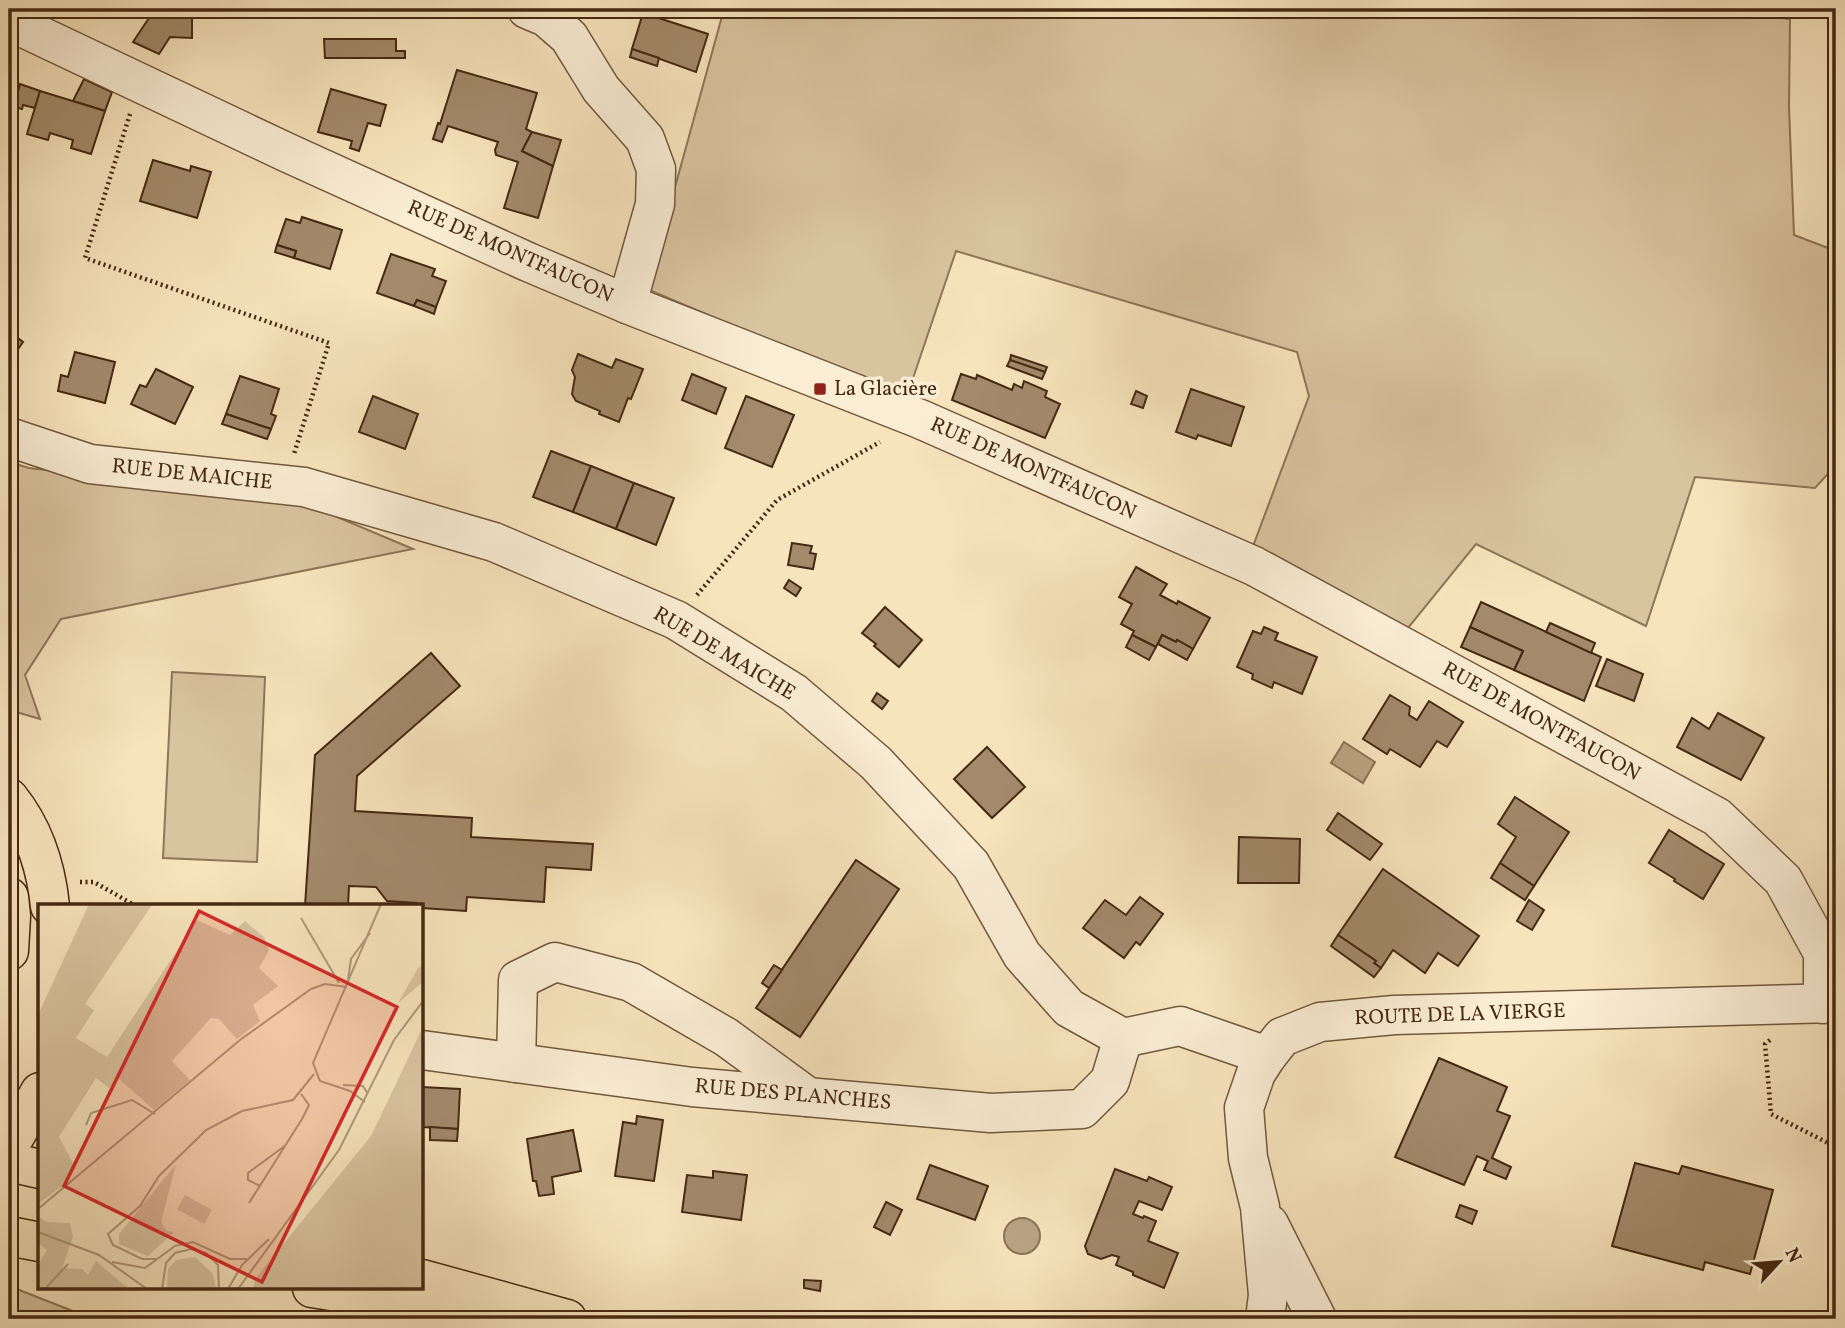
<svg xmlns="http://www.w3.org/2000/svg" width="1845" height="1328" font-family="Vollkorn,serif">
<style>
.green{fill:#d9c4a0;stroke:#8f7659;stroke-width:2}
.water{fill:#baa483;stroke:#8b7356;stroke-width:2}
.building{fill:#a28a6b;stroke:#452912;stroke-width:2}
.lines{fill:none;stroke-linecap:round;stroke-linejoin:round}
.minor-casing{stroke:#72583d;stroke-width:41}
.major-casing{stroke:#452912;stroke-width:41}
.path{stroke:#452912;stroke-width:4.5;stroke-dasharray:2 3.5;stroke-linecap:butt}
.minor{stroke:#faedd4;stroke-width:38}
.major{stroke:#f7e4bd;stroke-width:38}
.poi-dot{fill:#8f2418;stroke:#faedd4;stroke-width:2.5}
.labels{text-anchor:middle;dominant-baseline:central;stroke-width:7;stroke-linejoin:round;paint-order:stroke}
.street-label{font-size:21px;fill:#452912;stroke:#faedd4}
.poi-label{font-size:21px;fill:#452912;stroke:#faedd4;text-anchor:start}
.inset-road{fill:none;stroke:#b09979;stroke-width:2}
.view{fill:#d62828;fill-opacity:0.15;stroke:#d62828;stroke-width:3.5}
.inset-edge{fill:none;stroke:#452912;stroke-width:3.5}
</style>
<rect width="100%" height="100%" fill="#f7e4bd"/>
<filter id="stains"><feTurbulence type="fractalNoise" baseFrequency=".00286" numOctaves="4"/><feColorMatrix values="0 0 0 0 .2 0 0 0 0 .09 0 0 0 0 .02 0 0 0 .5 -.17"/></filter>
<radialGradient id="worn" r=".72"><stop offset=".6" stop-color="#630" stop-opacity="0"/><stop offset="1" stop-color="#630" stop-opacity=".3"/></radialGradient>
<g class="green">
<polygon points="724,9 1709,9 1790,19 1789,107 1794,235 1836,251 1836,465 1815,488 1695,477 1646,626 1476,544 1408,628 1252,549 1309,396 1297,352 956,251 906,399 647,289"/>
<polygon points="9,462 29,468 297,500 413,549 61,619 25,675 40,719 9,710"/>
<polygon points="172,672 265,677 257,862 163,858"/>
<polygon points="9,1286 93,1319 9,1319"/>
</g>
<g class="water">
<polygon points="1344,742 1375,762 1363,783 1331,763"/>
<circle cx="1022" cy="1236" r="18"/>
</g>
<g class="building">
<polygon points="155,9 192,9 192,38 170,37 159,54 133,42"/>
<polygon points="643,13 708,34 696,72 632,49"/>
<polygon points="324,39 396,39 396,51 405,51 405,58 325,58"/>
<polygon points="632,49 659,58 657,66 630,57"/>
<polygon points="457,70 537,93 526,129 532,132 522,151 553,166 538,218 504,208 518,162 496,155 495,150 498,142 448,126 442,142 433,139 438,123 440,124"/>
<polygon points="84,79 112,92 105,111 73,101"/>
<polygon points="20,84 40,91 35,108 23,105 22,109 14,107"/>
<polygon points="331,89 386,105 380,126 368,123 359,151 350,148 352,141 318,132"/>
<polygon points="40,91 105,111 91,154 71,148 73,140 50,133 48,140 27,134"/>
<polygon points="532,132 561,140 553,166 522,151"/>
<polygon points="153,160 190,171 191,166 211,172 197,218 140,201"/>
<polygon points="302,217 342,230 330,269 294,258 296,251 277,245 286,219 300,223"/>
<polygon points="277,245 296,251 294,258 275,252"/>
<polygon points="391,254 435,269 432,276 446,281 436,307 417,300 414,306 377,293"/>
<polygon points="417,300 436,307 434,314 414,306"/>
<polygon points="9,331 23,342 9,362"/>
<polygon points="75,352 115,362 105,403 58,391 61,375 68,377"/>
<polygon points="578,354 612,368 616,359 643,369 631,399 628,398 619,422 599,414 600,411 576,401 572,394 575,377 572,370"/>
<polygon points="1011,355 1047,367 1045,372 1010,360"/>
<polygon points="1010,360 1045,372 1042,379 1007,366"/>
<polygon points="156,369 193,387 175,424 131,404 140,385 146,387"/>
<polygon points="692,374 726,388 716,414 682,400"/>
<polygon points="961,374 976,379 977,375 1012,390 1014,384 1022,388 1024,381 1047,391 1045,397 1060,404 1045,438 952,400"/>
<polygon points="240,376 279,389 271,414 276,416 271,429 226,414"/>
<polygon points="1191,389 1244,407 1231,446 1198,435 1196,439 1176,432"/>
<polygon points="1136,391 1147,396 1143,408 1131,404"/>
<polygon points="373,396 418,414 405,449 359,432"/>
<polygon points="746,396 794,415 772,467 725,448"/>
<polygon points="226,414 271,429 267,439 222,424"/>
<polygon points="551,451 591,466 573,512 533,497"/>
<polygon points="591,466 634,483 616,529 573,512"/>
<polygon points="634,483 674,498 656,545 616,529"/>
<polygon points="792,543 812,546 810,553 816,554 813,569 788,565"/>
<polygon points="1136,567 1167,584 1160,595 1177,604 1178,601 1210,618 1193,649 1177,640 1176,642 1162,635 1156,647 1132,635 1134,631 1121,624 1132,604 1119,597"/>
<polygon points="789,580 801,588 796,596 784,588"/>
<polygon points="1481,602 1601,657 1584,701 1514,670 1523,651 1470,627"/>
<polygon points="885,607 922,640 899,667 874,646 876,644 862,633"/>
<polygon points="1550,623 1595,643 1591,653 1546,632"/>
<polygon points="1264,627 1278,633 1275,640 1317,657 1302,694 1274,682 1272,688 1252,679 1253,674 1237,667 1253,631 1261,634"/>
<polygon points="1470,627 1523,651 1514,670 1461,647"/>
<polygon points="1132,635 1156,647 1149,660 1126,647"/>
<polygon points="1162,635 1176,642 1177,640 1193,649 1187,660 1158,644"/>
<polygon points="431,653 460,686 357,776 355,811 472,818 471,837 593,844 591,870 546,867 544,902 467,897 466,911 422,908 422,906 415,906 416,903 387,901 376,887 349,886 348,906 305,906 315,755"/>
<polygon points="1607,659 1643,674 1634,701 1596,686"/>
<polygon points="877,693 888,701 882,709 872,701"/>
<polygon points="1390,695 1410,707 1409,715 1417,720 1429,701 1463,722 1447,747 1437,741 1420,767 1390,749 1387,754 1363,739"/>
<polygon points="1718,713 1764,738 1741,780 1677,747 1692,718 1709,729"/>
<polygon points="987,747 1025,787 992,818 954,779"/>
<polygon points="1515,797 1569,832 1534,886 1500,863 1516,837 1498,824"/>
<polygon points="1338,813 1382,844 1370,860 1327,830"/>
<polygon points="1669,830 1724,864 1703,899 1674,881 1675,879 1649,863"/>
<polygon points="1239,837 1300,839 1299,883 1238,883"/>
<polygon points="856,860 899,889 800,1037 756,1008"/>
<polygon points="1500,863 1534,886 1525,900 1491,878"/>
<polygon points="1383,869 1479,936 1458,966 1438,953 1425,973 1393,950 1381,968 1374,963 1376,961 1338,935"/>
<polygon points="1140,897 1163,914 1140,945 1136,942 1124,958 1083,928 1105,900 1126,915"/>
<polygon points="1529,900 1544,910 1532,930 1517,921"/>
<polygon points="1338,935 1376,961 1374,963 1381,968 1374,977 1331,946"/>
<polygon points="774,965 782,970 769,988 762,983"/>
<polygon points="1439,1058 1507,1087 1497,1111 1510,1116 1492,1158 1511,1167 1506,1179 1484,1170 1488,1161 1477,1156 1464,1185 1395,1157"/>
<polygon points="422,1087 460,1089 458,1129 422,1127"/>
<polygon points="637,1116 663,1120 654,1181 615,1176 623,1122 636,1124"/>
<polygon points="430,1127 458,1129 457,1141 430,1140"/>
<polygon points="573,1130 581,1171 552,1177 554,1194 539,1196 536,1181 533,1181 527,1139"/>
<polygon points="1635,1163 1679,1174 1682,1166 1773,1190 1750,1274 1705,1262 1703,1270 1612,1246"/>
<polygon points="930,1165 988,1186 975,1220 917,1199"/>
<polygon points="1115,1169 1147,1181 1149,1177 1172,1187 1162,1210 1139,1201 1133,1214 1143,1218 1144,1216 1156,1221 1148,1241 1178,1253 1164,1288 1133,1275 1133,1272 1116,1265 1119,1257 1112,1255 1101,1259 1088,1254 1085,1246"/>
<polygon points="713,1171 747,1175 741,1220 682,1212 687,1175 713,1178"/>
<polygon points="886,1202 902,1210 890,1235 874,1227"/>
<polygon points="1460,1205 1477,1211 1472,1224 1456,1217"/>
<polygon points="804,1280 821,1281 820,1291 804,1288"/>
</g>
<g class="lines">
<g class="minor-casing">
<g id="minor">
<polyline points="527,9 546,17 569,37 601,89 645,139 656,169 655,204 627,304"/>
<polyline points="9,21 288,153 528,262 627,304 920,419 1254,566 1717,817 1783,880 1823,953 1823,1004"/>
<polyline points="9,437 90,464 304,487 494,542 676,620 794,693 876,763 971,865 1022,955 1069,1008 1123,1038 1180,1026 1267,1056"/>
<polyline points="422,1050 692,1087 991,1113 1082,1109 1110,1081 1123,1038"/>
<polyline points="516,1063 518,980 555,962 631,982 726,1037 808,1097"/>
<polyline points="1269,1224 1317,1319"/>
<polyline points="1265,1319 1268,1295 1260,1207 1248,1158 1244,1108 1256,1073 1267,1056 1282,1037 1320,1022 1394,1015 1836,1003"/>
</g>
</g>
<g class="major-casing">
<g id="major">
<path d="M9 798C34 829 46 867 50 906"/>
<polyline points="9,897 11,916 9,951"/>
<polyline points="9,1145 15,1136 40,1092"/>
<polyline points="9,1162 40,1169"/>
<polyline points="9,1236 40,1242"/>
<polyline points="422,1279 567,1319"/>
<polyline points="312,1288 508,1319"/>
</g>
</g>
<g class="path">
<polyline points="224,9 244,13 296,9"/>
<polyline points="130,114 85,258 329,343 294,454"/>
<polyline points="697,595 777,500 880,442"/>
<polyline points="80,882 94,882 136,906"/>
<polyline points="1770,1040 1765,1044 1771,1114 1836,1147"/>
</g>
<use href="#minor" class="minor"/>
<use href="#major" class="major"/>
</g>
<rect class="poi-dot" x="813" y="382" width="14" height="14" rx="3.5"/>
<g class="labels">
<g class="street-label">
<text transform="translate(510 252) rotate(24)">RUE DE MONTFAUCON</text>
<text transform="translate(1033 469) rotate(24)">RUE DE MONTFAUCON</text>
<text transform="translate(192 475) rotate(6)">RUE DE MAICHE</text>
<text transform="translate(724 654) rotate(31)">RUE DE MAICHE</text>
<text transform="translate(1541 722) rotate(29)">RUE DE MONTFAUCON</text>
<text transform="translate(1460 1015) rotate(-2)">ROUTE DE LA VIERGE</text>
<text transform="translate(793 1095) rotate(5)">RUE DES PLANCHES</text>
</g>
<g class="poi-label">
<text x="834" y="389">La Glacière</text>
</g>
</g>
<g transform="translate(38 904)">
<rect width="385" height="385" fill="#f7e4bd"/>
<path d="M51 0 114 1 47 100 56 106 38 134 69 153 159 16 192 31 207 17 226 33 231 46 221 64 240 82 215 101 222 117 199 135 181 115 173 114 134 157 152 176 116 206 80 174 71 184 58 174 21 233 36 261 24 282 0 300V111ZM385 61V78L360 99 380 64ZM385 123V385H215L217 375 333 232ZM138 260 123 318 129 327 136 328 110 352 81 340V330ZM147 291 174 306 166 320 139 305ZM0 312 8 318 32 319 35 333 24 364 44 365 50 371 58 357 91 385H0V360L9 346 0 339ZM157 353 175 370 178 385H129L130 365 138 356Z" fill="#d9c4a0"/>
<path class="inset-road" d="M263 14 301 79M310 76 313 55 332 29M305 181 325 182 330 190M327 198 312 187 282 177 275 159 343 0M48 221 53 209 94 196 117 210M222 282 210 276V269L248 241M211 299 264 215 271 201 263 190M0 305 202 136 273 85 287 80 309 83M0 328 61 351 109 385M118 355H104L75 341 70 330 102 302 121 272 168 226 204 207 255 196 276 170M74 358 107 364 137 342 155 338 192 355H209M7 385 30 360M124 385 128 359 137 349 153 345 168 349 180 361 181 385M190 385 204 361 231 335M200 385 301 246 356 136 385 97"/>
<path class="view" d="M161 7 359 103 224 378 26 282Z"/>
<rect width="385" height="385" class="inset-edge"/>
</g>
<rect width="1845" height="1328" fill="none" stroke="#f7e4bd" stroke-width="35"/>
<rect x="10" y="10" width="1824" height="1307" fill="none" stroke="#452912" stroke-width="3.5"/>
<rect x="18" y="18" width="1810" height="1293" fill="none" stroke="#452912" stroke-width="2"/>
<g transform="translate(1779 1262) rotate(64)" stroke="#faedd4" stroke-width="5" paint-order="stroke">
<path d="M0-5L12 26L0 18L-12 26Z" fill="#452912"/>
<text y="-10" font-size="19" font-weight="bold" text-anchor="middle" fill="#452912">N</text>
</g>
<rect width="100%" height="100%" filter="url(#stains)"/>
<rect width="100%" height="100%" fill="url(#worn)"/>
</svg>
